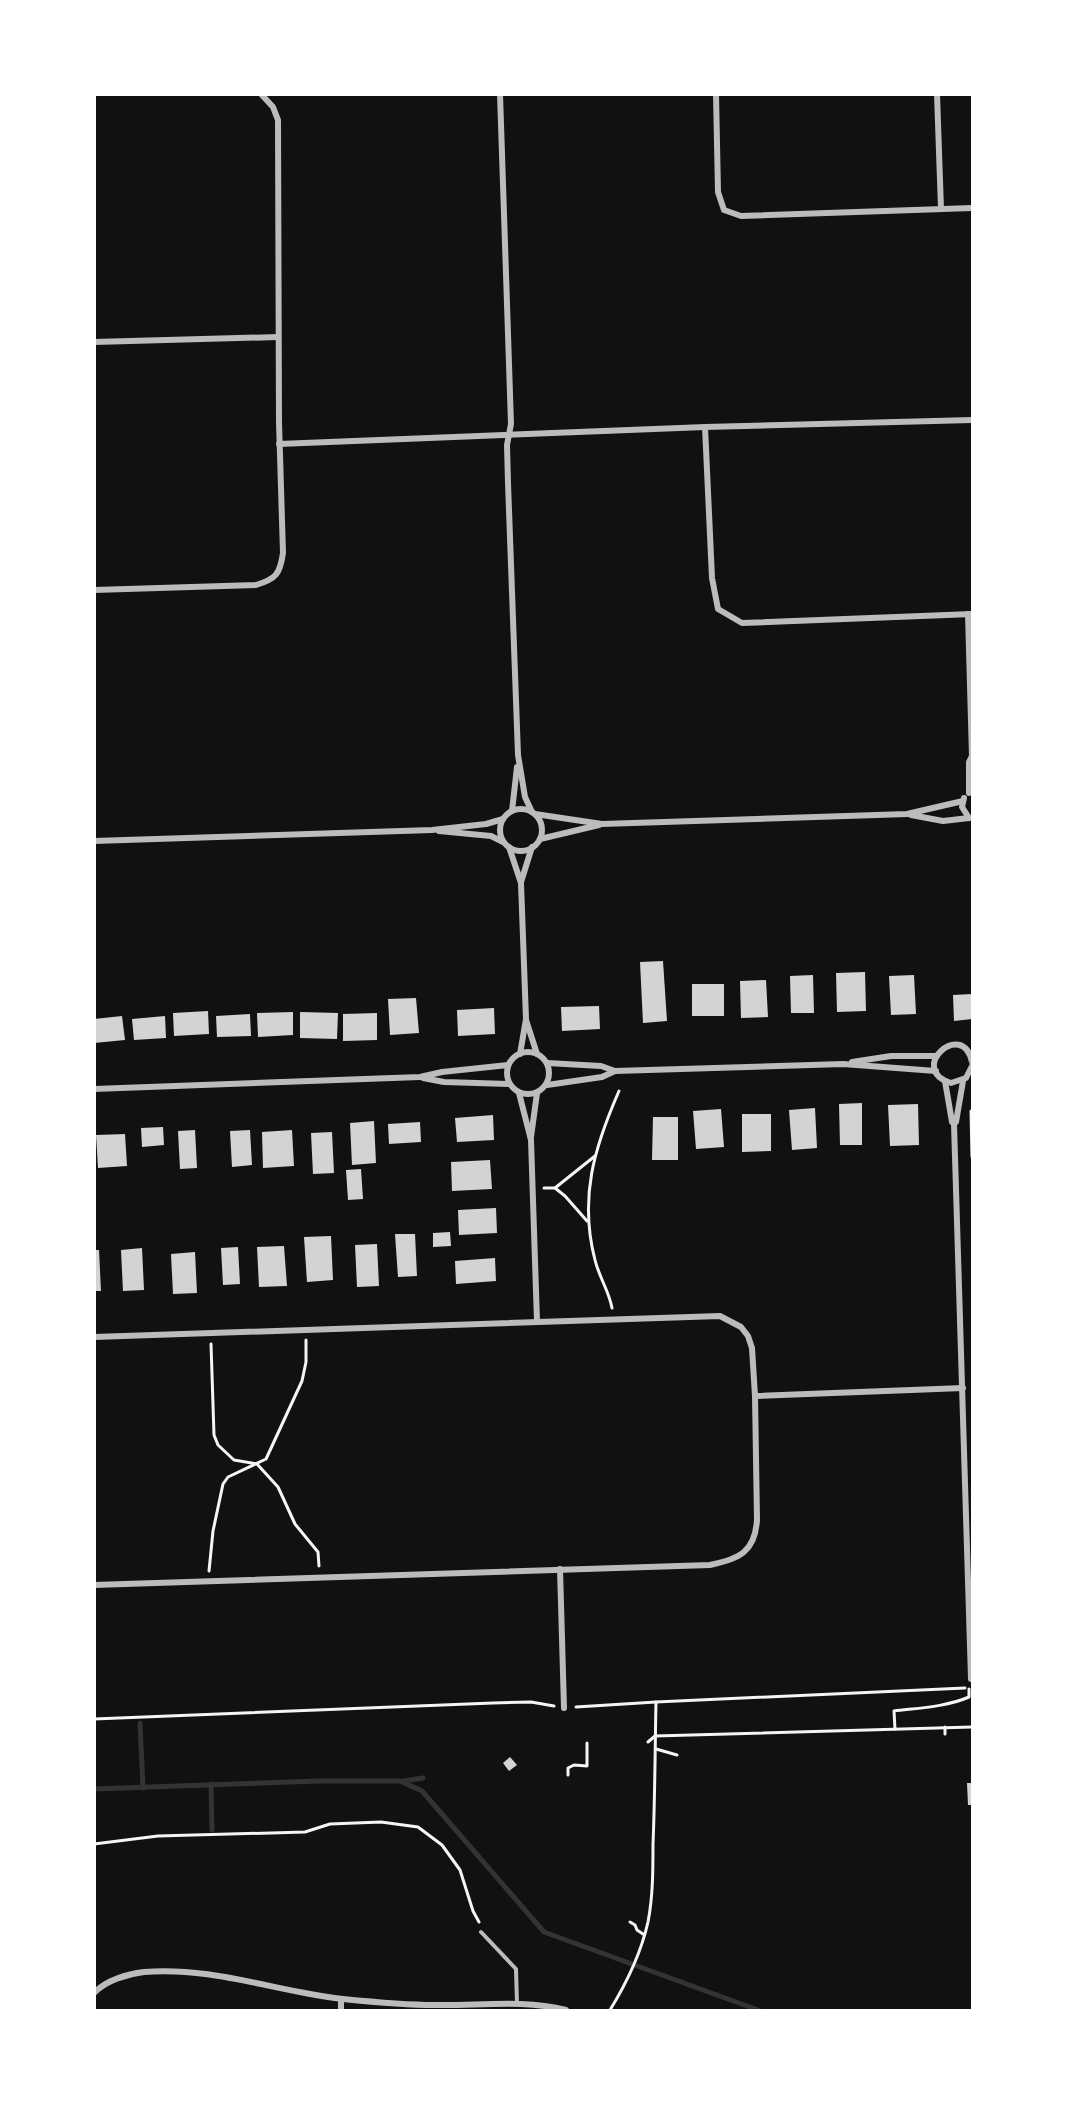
<svg xmlns="http://www.w3.org/2000/svg" width="1067" height="2105" font-family="Raleway,sans-serif">
<style>
.lines{fill:none;stroke-linecap:round;stroke-linejoin:round}
.stream{stroke:#333;stroke-width:5}
.building{fill:#d3d3d3}
.path{stroke:#f5f5f5;stroke-width:3}
.service{stroke:#bcbcbc;stroke-width:4}
.minor{stroke:#bcbcbc;stroke-width:6}
</style>
<rect width="100%" height="100%" fill="#111"/>
<g class="lines">
<g class="stream">
<polyline points="140,1723 143,1788"/>
<polyline points="404,1781 423,1778"/>
<polyline points="211,1784 212,1830"/>
<polyline points="94,1789 319,1781 400,1781 422,1791 544,1932 758,2010"/>
</g>
</g>
<g class="building">
<polygon points="663,961 667,1021 643,1023 640,962"/>
<polygon points="865,972 866,1011 837,1012 836,973"/>
<polygon points="813,975 814,1013 791,1013 790,976"/>
<polygon points="914,975 916,1014 891,1015 889,976"/>
<polygon points="766,980 768,1017 741,1018 740,981"/>
<rect x="692" y="984" width="32" height="32"/>
<polygon points="972,994 972,1019 954,1021 953,995"/>
<polygon points="416,998 419,1033 390,1035 388,999"/>
<polygon points="599,1006 600,1029 562,1031 561,1007"/>
<polygon points="494,1008 495,1034 458,1036 457,1010"/>
<polygon points="208,1011 209,1034 174,1036 173,1013"/>
<polygon points="293,1012 293,1035 258,1037 257,1013"/>
<polygon points="300,1012 338,1013 337,1039 300,1038"/>
<polygon points="377,1013 377,1040 343,1041 343,1014"/>
<polygon points="250,1014 251,1036 217,1037 216,1016"/>
<polygon points="122,1016 125,1040 94,1043 94,1019"/>
<polygon points="165,1016 166,1038 134,1040 132,1019"/>
<polygon points="862,1103 862,1145 840,1145 839,1104"/>
<polygon points="918,1104 919,1145 890,1146 888,1105"/>
<polygon points="815,1108 817,1148 792,1150 789,1110"/>
<polygon points="721,1109 724,1147 696,1149 693,1111"/>
<polygon points="742,1114 771,1114 771,1151 742,1152"/>
<polygon points="493,1115 494,1140 457,1142 455,1118"/>
<polygon points="653,1117 678,1117 678,1160 652,1160"/>
<polygon points="374,1121 376,1163 352,1165 350,1123"/>
<polygon points="420,1122 421,1142 389,1144 388,1124"/>
<polygon points="163,1127 164,1145 142,1147 141,1128"/>
<polygon points="195,1130 197,1168 180,1169 178,1131"/>
<polygon points="250,1130 252,1165 232,1167 230,1131"/>
<polygon points="292,1130 294,1166 263,1168 262,1132"/>
<polygon points="332,1132 334,1173 313,1174 311,1133"/>
<polygon points="125,1134 127,1166 98,1168 96,1135"/>
<polygon points="490,1160 492,1189 452,1191 451,1162"/>
<polygon points="361,1169 363,1199 348,1200 346,1170"/>
<polygon points="496,1208 497,1233 459,1235 458,1210"/>
<polygon points="450,1232 451,1246 433,1247 433,1233"/>
<polygon points="395,1234 415,1234 417,1276 398,1277"/>
<polygon points="331,1236 333,1280 307,1282 304,1237"/>
<polygon points="377,1244 379,1286 357,1287 355,1245"/>
<polygon points="284,1246 287,1286 259,1287 257,1247"/>
<polygon points="238,1247 240,1284 223,1285 221,1248"/>
<polygon points="142,1248 144,1290 123,1291 121,1250"/>
<polygon points="94,1250 99,1250 101,1291 94,1291"/>
<polygon points="195,1252 197,1293 173,1294 171,1254"/>
<polygon points="495,1258 496,1281 456,1284 455,1261"/>
<polygon points="510,1757 517,1765 509,1771 503,1763"/>
<polygon points="967,1783 972,1783 972,1805 968,1805"/>
</g>
<g class="lines">
<g class="path">
<polyline points="971,1111 972,1157"/>
<polyline points="544,1188 555,1188 595,1156"/>
<polyline points="555,1188 565,1196 587,1221"/>
<path d="M612 1308C609 1291 599 1277 595 1260 579 1198 594 1148 619 1091"/>
<polyline points="211,1344 214,1435 218,1445 234,1460 257,1464 278,1487 295,1524 318,1552 319,1566"/>
<polyline points="209,1571 213,1531 223,1484 228,1477 266,1459 302,1381 306,1362 306,1340"/>
<polyline points="576,1707 656,1702 965,1688"/>
<polyline points="94,1719 493,1703 531,1702 554,1706"/>
<polyline points="945,1727 945,1734"/>
<path d="M895 1729 894 1711C918 1708 946 1707 969 1697V1689"/>
<polyline points="648,1742 655,1736 972,1727"/>
<polyline points="656,1749 677,1755"/>
<polyline points="568,1775 568,1768 574,1765 587,1766 587,1743"/>
<polyline points="94,1844 158,1836 305,1832 330,1824 381,1822 418,1827 442,1845 460,1870 473,1911 479,1922"/>
<polyline points="630,1922 635,1925 637,1930 643,1934"/>
<path d="M610 2010C626 1984 641 1953 648 1922 653 1896 653 1870 653 1844 655 1797 655 1749 656 1702"/>
</g>
<polyline class="service" points="481,1932 516,1969 517,2004"/>
<g class="minor">
<polyline points="500,94 511,424 507,445 508,483 518,755 525,797 532,812"/>
<polyline points="716,94 718,192 724,210 741,216 972,208"/>
<polyline points="937,94 941,209"/>
<polyline points="94,342 278,337"/>
<polyline points="705,427 712,578 718,609 742,623 972,614"/>
<polyline points="279,444 705,427 972,420"/>
<path d="M94 590 256 585C276 579 280 574 283 553L279 422 278 120 273 107 261 94"/>
<polyline points="968,614 972,757"/>
<polyline points="969,793 969,762 972,756"/>
<polyline points="964,798 962,807 969,818"/>
<circle cx="521" cy="830" r="21"/>
<polyline points="512,811 517,767"/>
<polyline points="535,814 602,824 907,814 963,801"/>
<polyline points="911,815 943,821 969,818"/>
<polyline points="439,831 491,836 503,842"/>
<polyline points="540,839 599,825"/>
<polyline points="94,841 432,830 486,824 503,819"/>
<polyline points="509,847 521,883 526,1019 520,1054"/>
<polyline points="521,882 532,847"/>
<polyline points="526,1020 537,1054"/>
<circle cx="528" cy="1073" r="21"/>
<polyline points="852,1062 891,1056 936,1056"/>
<path d="M972 1062C963 1018 906 1069 951 1083L966 1078 972 1066"/>
<polyline points="547,1063 601,1066 615,1071 843,1064 936,1071"/>
<polyline points="423,1078 444,1082 509,1084"/>
<polyline points="945,1081 952,1122 954,1124 971,1679"/>
<polyline points="547,1085 602,1077 615,1071"/>
<polyline points="94,1089 420,1077 442,1072 508,1065"/>
<polyline points="519,1093 531,1140 537,1321"/>
<polyline points="954,1124 956,1122 963,1081"/>
<polyline points="531,1137 537,1093"/>
<path d="M94 1337 720 1316 741 1327 748 1336 752 1348 755 1396 757 1520C755 1552 739 1559 710 1565L94 1585"/>
<polyline points="755,1396 963,1388"/>
<polyline points="560,1569 564,1708"/>
<path d="M94 1993C106 1980 128 1974 144 1972 211 1966 278 1992 343 1999 373 2002 404 2005 434 2005 478 2006 523 1999 566 2010"/>
<polyline points="341,2010 341,1999"/>
</g>
</g>
<rect width="1067" height="2105" fill="none" stroke="#ffffff" stroke-width="192"/>
</svg>
